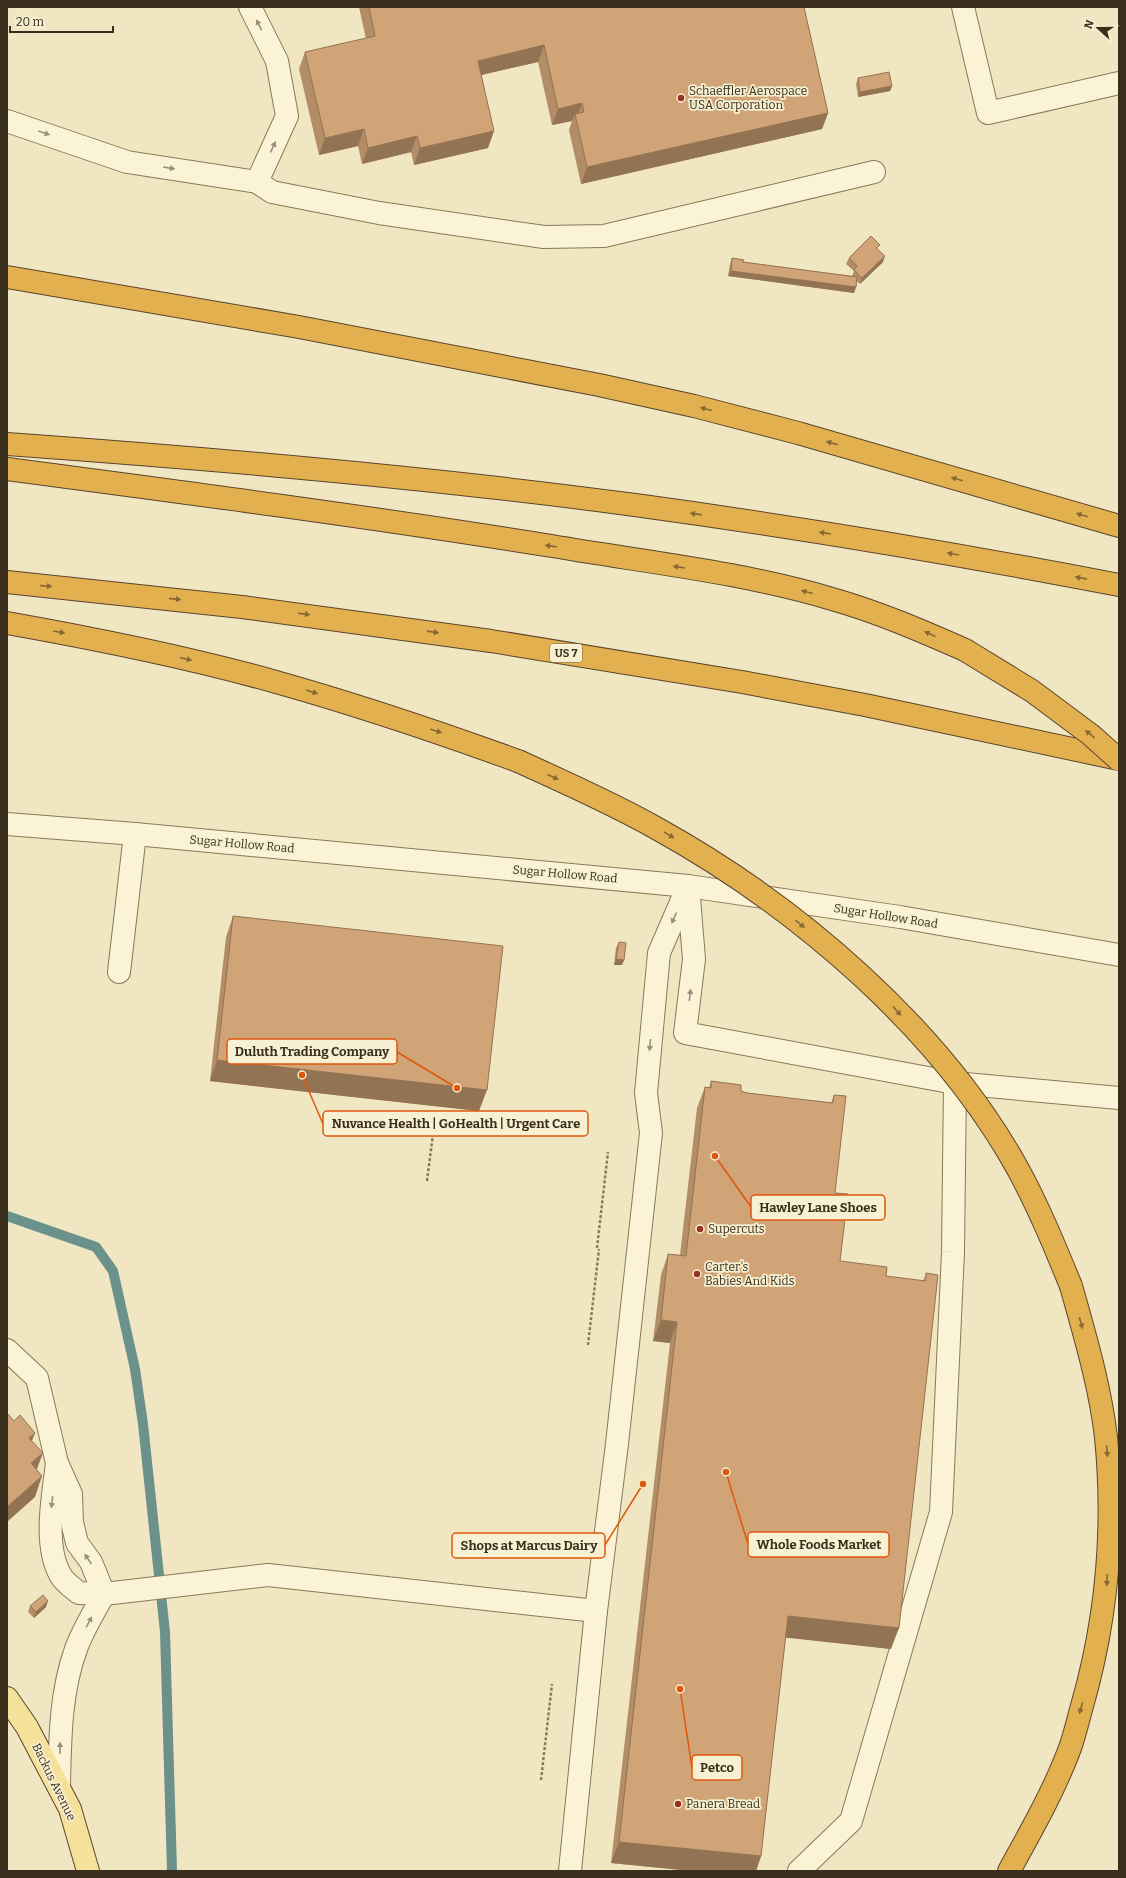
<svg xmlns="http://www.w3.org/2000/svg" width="1126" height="1878" font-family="Bitter,serif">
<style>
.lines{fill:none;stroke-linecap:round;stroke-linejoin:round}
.stream{stroke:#6b918b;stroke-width:10}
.minor-casing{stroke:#8b7858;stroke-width:24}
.major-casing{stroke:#59452d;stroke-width:24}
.highway-casing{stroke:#59452d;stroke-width:24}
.path{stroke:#8b7858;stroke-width:2.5;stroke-dasharray:3 2;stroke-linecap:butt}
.minor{stroke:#faf3d6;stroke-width:22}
.major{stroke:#f5e199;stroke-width:22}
.highway{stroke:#e3b04f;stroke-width:22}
.highway-bridge-casing{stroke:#59452d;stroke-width:24;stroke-linecap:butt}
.highway-bridge{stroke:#e3b04f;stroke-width:22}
.wall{fill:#b38d66}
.shaded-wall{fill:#927353}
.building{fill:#d0a477;stroke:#927353}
.oneway{fill:#9a907a}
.oneway2{fill:#866834}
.poi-dot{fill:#9d3026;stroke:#f7f0d2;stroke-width:1.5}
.labels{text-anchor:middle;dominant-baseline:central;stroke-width:3.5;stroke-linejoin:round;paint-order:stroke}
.shield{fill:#f7f0d2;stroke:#736853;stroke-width:1}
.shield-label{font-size:11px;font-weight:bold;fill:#3a2e1d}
.poi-label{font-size:12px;fill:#3a2e1d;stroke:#f7f0d2;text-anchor:start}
.street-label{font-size:12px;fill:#3a2e1d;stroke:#f7f0d2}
.leader{fill:none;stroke:#df570d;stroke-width:1.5}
.callout-dot{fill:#df570d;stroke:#f7f0d2;stroke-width:1.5}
.callout{fill:#f7f0d2;stroke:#df570d;stroke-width:1.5}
.callout-label{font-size:13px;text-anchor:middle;font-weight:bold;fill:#3a2e1d}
</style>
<rect width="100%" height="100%" fill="#f0e7c2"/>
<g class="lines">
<polyline class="stream" points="7,1216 96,1247 113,1271 135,1369 143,1424 165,1632 172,1871"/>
<g class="minor-casing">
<g id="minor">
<polyline points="250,7 277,61 287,116 257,182"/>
<polyline points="963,7 988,113 1119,83"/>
<polyline points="7,121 127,162 257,182 272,192 379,213 544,237 604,236 874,172"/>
<polyline points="7,824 135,834 688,886 900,917 1119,955"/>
<polyline points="119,972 135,834"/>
<path d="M7 1350 37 1378 57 1463 71 1494 72 1522 77 1543 91 1562 104 1594C94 1612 83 1630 76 1649 60 1693 60 1741 59 1787"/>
<path d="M57 1463C53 1496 43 1546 61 1576 65 1583 73 1588 79 1593L104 1594 268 1575 596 1611"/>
<polyline points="570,1871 596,1611 617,1444 651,1133 646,1093 659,953 688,886 694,959 685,1033 955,1083 1119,1098"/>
<polyline points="799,1871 851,1821 941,1512 953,1252 955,1083"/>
</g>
</g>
<g class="major-casing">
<polyline id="major" points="7,1698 27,1727 70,1809 88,1871"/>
</g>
<g class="highway-casing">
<g id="highway">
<polyline points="7,277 299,327 599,385 694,406 798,433 1119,526"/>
<path d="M7 444C217 459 427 477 635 505 797 527 958 554 1119 585"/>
<path d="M7 469C189 493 371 517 552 546 645 562 742 572 832 599 878 612 922 631 965 650"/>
<polyline points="7,582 242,607 491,641 742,682 865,705 1119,759"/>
<path d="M7 623C97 639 188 657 276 682 358 705 438 732 518 761"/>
<path d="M1009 1871C1031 1831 1054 1791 1070 1748 1075 1734 1078 1720 1082 1706 1107 1619 1115 1529 1106 1437 1100 1386 1085 1336 1071 1286"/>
</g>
</g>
<g class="path">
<polyline points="427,1181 433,1134"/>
<polyline points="597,1248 608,1152"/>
<polyline points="588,1345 599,1249"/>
<polyline points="541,1780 552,1684"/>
</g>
<use href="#minor" class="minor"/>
<use href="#major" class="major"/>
<use href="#highway" class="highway"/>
<g class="highway-bridge-casing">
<g id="highway-bridge">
<polyline points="965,650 1032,691 1091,735 1119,760"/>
<path d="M518 761C564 782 612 803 656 828 797 906 941 1029 1019 1171 1039 1208 1055 1247 1071 1286"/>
</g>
</g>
<use href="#highway-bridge" class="highway-bridge"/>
</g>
<g class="wall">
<polygon points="359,7 804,7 828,113 822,129 581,184 569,130 572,121 552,125 538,62 481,75 488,148 414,165 411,152 362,164 358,146 319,155 299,69 305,52 366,39"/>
<polygon points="858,78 892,86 890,91 858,97 856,84"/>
<polygon points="878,249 883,262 860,284 857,281 856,287 854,293 728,276 730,264 732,258 743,262 852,276 854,271 846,264 849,258"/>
<polygon points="233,916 479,1111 210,1081 226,937"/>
<polygon points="619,942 624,960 622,965 614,965 616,948"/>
<polygon points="711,1081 747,1093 831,1103 834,1095 835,1193 840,1261 886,1276 923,1281 926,1273 891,1649 785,1637 761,1856 756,1871 692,1871 611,1863 670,1343 653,1341 661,1275 668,1254 680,1255 697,1108 705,1087 709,1088"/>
<polygon points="30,1606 46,1607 34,1618 28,1612"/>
</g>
<g class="shaded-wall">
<polygon points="544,45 538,62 472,77 478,61"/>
<polygon points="892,86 890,91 858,97 860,92"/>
<polygon points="582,103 576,120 575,114 572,121 552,125 558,109"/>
<polygon points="828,113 822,129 581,184 587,167"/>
<polygon points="364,129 358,146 319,155 325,138"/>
<polygon points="494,131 488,148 414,165 420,148"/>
<polygon points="417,136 411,152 362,164 368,148"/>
<polygon points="885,256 883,262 860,284 862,278"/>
<polygon points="731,271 856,287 854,293 728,276"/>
<polygon points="616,959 624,960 622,965 614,965"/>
<polygon points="217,1060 487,1090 479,1111 210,1081"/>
<polygon points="661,1320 677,1322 670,1343 653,1341"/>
<polygon points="35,1433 27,1454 29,1438"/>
<polygon points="43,1453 35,1474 31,1463"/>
<polygon points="42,1476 35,1497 7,1522 7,1507"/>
<polygon points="48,1601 46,1607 34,1618 36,1612"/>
<polygon points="788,1616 899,1628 891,1649 780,1637"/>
<polygon points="619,1842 761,1856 756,1871 692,1871 611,1863"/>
</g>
<g class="building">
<polygon points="369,7 804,7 828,113 587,167 575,114 584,112 582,103 558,109 544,45 478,61 494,131 420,148 417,136 368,148 364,129 325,138 305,52 375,36"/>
<polygon points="889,72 892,86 860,92 858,78"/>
<polygon points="871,236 880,245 876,248 885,256 862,278 854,270 857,266 849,258"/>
<polygon points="732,258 744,260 743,262 857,277 856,287 731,271"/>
<polygon points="233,916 503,946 487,1090 217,1060"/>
<polygon points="619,942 626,943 624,960 616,959"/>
<polygon points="711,1081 741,1085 741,1091 747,1093 833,1103 834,1095 846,1096 835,1193 848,1194 840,1261 887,1267 886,1276 926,1281 926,1273 938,1275 899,1628 788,1616 761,1856 619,1842 677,1322 661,1320 668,1254 686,1256 705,1087 711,1088"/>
<polygon points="7,1413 14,1421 20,1415 35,1433 29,1438 43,1453 31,1463 42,1476 7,1507"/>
<polygon points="43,1595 48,1601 36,1612 30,1606"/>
</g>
<defs><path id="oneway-solid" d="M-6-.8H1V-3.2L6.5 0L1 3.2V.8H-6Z"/></defs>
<g class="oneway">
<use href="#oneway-solid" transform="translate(259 25) rotate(-116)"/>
<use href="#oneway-solid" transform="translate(44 133) rotate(19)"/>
<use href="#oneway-solid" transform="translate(273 147) rotate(-65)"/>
<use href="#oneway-solid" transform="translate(169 168) rotate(9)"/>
<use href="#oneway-solid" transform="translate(674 918) rotate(114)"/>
<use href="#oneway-solid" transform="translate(690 995) rotate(-83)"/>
<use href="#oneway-solid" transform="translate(650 1045) rotate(95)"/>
<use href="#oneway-solid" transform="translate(52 1502) rotate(97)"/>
<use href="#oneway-solid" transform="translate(88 1559) rotate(-124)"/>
<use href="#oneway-solid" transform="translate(89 1622) rotate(-63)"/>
<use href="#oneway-solid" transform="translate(60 1748) rotate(-89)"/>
</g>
<g class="oneway2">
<use href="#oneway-solid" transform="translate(706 409) rotate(-165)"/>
<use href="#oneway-solid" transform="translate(832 443) rotate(-164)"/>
<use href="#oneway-solid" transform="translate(957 479) rotate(-164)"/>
<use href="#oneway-solid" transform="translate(696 514) rotate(-172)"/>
<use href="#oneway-solid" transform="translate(1082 515) rotate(-164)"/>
<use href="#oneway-solid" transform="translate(825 533) rotate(-171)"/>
<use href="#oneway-solid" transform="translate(551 546) rotate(-171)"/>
<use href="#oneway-solid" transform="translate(953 554) rotate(-170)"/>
<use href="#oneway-solid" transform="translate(679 567) rotate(-171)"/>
<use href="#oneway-solid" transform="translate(1081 578) rotate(-169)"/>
<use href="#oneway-solid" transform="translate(46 586) rotate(5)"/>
<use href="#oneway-solid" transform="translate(807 592) rotate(-166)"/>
<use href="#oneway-solid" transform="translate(175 599) rotate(6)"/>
<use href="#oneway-solid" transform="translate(304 614) rotate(7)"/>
<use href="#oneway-solid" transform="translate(59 632) rotate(10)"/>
<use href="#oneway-solid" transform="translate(433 632) rotate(8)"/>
<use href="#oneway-solid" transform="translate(930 634) rotate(-156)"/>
<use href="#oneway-solid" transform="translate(186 659) rotate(13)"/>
<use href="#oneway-solid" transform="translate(312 692) rotate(16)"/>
<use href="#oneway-solid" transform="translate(436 731) rotate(18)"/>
<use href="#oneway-solid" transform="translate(1090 734) rotate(-141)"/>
<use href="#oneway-solid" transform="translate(553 777) rotate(25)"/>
<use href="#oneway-solid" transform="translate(669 835) rotate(31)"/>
<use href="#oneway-solid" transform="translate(800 924) rotate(39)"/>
<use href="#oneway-solid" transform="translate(897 1011) rotate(48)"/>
<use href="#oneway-solid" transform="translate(1081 1323) rotate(74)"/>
<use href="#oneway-solid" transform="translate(1107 1451) rotate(86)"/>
<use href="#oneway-solid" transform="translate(1107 1580) rotate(93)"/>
<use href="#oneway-solid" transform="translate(1081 1708) rotate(106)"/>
</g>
<g class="poi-dot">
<circle cx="681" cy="98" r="4"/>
<circle cx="700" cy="1229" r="4"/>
<circle cx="697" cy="1274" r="4"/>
<circle cx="678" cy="1804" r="4"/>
</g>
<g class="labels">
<rect class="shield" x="550" y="644" width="32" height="18" rx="3"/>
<g class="shield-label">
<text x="566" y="653">US 7</text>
</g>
<g class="poi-label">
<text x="689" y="91">Schaeffler Aerospace<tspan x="689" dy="14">USA Corporation</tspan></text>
<text x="708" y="1229">Supercuts</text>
<text x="705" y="1267">Carter's<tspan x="705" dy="14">Babies And Kids</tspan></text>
<text x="686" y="1804">Panera Bread</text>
</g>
<g class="street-label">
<text transform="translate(242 844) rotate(5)">Sugar Hollow Road</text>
<text transform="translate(565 874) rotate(5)">Sugar Hollow Road</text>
<text transform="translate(886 916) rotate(9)">Sugar Hollow Road</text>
<text transform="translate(54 1782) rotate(64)">Backus Avenue</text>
</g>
</g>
<path class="leader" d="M457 1088L397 1052M302 1075L323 1124M715 1156L751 1207M726 1472L748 1544M643 1484L605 1545M680 1689L692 1768"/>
<g class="callout-dot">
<circle cx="457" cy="1088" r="4"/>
<circle cx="302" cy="1075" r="4"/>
<circle cx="715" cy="1156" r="4"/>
<circle cx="726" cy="1472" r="4"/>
<circle cx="643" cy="1484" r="4"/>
<circle cx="680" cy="1689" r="4"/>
</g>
<g class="callout">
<rect x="227" y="1039" width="170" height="25" rx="4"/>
<rect x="323" y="1111" width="265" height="25" rx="4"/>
<rect x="751" y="1195" width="134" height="25" rx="4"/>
<rect x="748" y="1532" width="141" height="25" rx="4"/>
<rect x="452" y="1533" width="153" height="25" rx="4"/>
<rect x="692" y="1755" width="50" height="25" rx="4"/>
</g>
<g class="callout-label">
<text x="312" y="1056">Duluth Trading Company</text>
<text x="456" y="1128">Nuvance Health | GoHealth | Urgent Care</text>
<text x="818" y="1212">Hawley Lane Shoes</text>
<text x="819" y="1549">Whole Foods Market</text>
<text x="529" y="1550">Shops at Marcus Dairy</text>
<text x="717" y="1772">Petco</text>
</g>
<rect width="1126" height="1878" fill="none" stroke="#3a2e1d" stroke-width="16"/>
<g transform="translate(1098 28) rotate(291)" stroke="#f7f0d2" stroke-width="3" paint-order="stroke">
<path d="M0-3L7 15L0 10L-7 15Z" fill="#3a2e1d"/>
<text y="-6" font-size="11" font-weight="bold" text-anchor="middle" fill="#3a2e1d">N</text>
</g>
<path d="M10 26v6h103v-6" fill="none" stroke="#3a2e1d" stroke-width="2"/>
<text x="16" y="26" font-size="12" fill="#3a2e1d" stroke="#f7f0d2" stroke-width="3" paint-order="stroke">20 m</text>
</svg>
